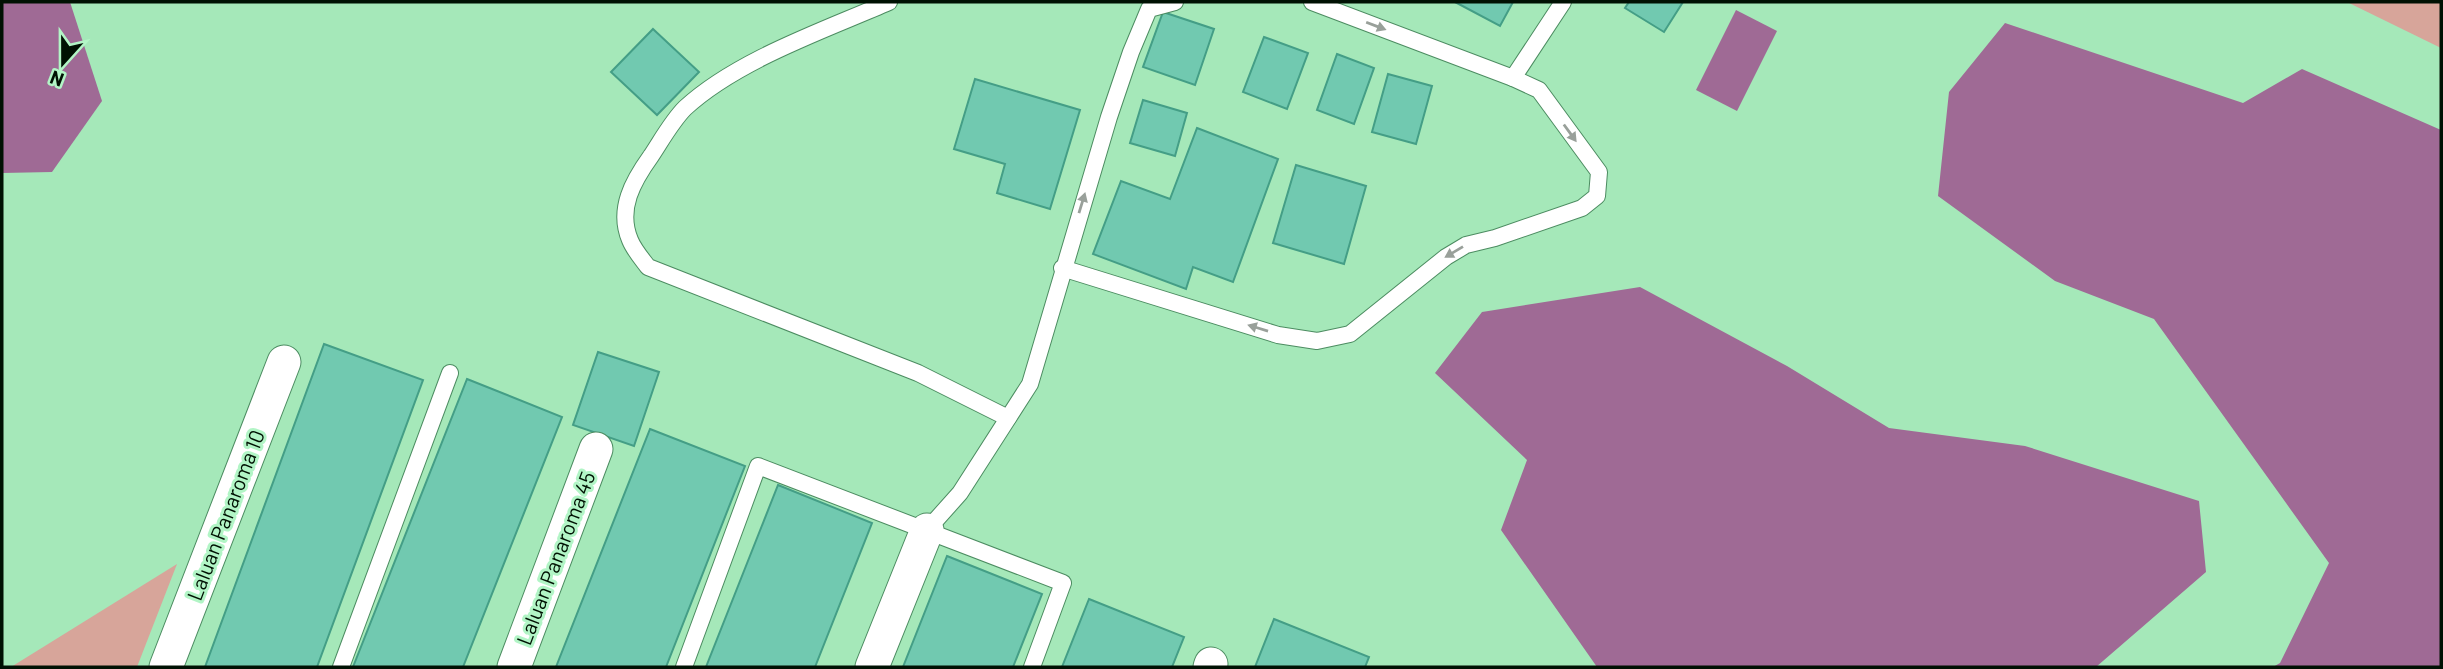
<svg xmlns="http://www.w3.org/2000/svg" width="2443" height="669" font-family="Barlow,sans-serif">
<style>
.green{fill:#d7a59a}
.water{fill:#9f6a95}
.building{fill:#71c9b0;stroke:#449e86;stroke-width:2}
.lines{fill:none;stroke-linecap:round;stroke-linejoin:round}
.service-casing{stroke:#4c8c61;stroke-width:18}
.minor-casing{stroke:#4c8c61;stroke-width:35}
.service{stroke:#fff;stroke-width:16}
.minor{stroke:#fff;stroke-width:33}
.oneway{fill:#99a09a}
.labels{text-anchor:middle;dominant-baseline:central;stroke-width:6;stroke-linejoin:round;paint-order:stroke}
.street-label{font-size:21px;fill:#001103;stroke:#b2f5c6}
</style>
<rect width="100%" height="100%" fill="#a5e8b9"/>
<g class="green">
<polygon points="2347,2 2441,2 2441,48"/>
<polygon points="177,564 137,667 11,667"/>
</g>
<g class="water">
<polygon points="2,2 70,2 102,101 52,172 2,173"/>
<polygon points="1736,10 1777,31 1737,111 1696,90"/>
<polygon points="2005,23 2243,103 2302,69 2441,130 2441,667 2273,667 2280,663 2329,563 2154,319 2055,281 1938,196 1949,92"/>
<polygon points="1640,287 1787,366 1889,428 2025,446 2199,501 2206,572 2096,667 1597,667 1501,530 1527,460 1435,373 1482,312"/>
</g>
<g class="building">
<polygon points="1455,2 1513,2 1500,26"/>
<polygon points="1629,2 1683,2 1664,32 1625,8"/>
<polygon points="1163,12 1214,29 1195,85 1143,67"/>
<polygon points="653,29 699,72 657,115 611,72"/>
<polygon points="1264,37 1308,53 1287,109 1243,92"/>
<polygon points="1337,54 1374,68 1354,124 1317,110"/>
<polygon points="1388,74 1432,86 1416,144 1372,132"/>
<polygon points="975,79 1080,110 1050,209 997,193 1005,164 954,149"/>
<polygon points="1143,100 1187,113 1175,156 1130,143"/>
<polygon points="1197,128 1278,159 1233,282 1193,267 1186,289 1093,254 1121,181 1170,199"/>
<polygon points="1296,165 1366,186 1344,264 1273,243"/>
<polygon points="324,344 423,380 317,667 205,667"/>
<polygon points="598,352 659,372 634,446 573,425"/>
<polygon points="467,379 562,417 463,667 353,667"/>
<polygon points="650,429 745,466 666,667 556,667"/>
<polygon points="778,485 872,523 815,667 706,667"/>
<polygon points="947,556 1042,594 1013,667 903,667"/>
<polygon points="1089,599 1184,637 1172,667 1062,667"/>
<polygon points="1274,619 1369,657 1365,667 1255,667"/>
</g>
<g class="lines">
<g class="service-casing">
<g id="service">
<path d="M889 2C825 30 737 60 685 108 672 121 661 141 651 156 633 181 617 209 630 240 634 250 642 259 648 267L918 373 1008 418"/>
<polyline points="1513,78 1563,2"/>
<polyline points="1062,268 1278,335 1317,341 1350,334 1446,257 1466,245 1495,238 1582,208 1597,196 1599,172 1539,90 1513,78 1312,2"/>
<polyline points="927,530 960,493 1030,384 1109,117 1131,52 1149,9 1175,2"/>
<polyline points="341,667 450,373"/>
<polyline points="684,667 758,466 1063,583 1032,667"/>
</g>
</g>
<g class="minor-casing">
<g id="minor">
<polyline points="166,667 284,362"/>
<polyline points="514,667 596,449"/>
<polyline points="872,667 927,530"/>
<polyline points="1210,667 1211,664"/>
</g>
</g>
<use href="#service" class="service"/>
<use href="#minor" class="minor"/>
</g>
<defs><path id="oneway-solid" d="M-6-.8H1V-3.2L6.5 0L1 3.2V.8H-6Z" transform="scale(1.75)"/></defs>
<g class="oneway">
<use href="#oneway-solid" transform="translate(1376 26) rotate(21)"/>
<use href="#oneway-solid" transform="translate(1570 133) rotate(54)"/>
<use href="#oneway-solid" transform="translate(1082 203) rotate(-73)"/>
<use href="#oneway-solid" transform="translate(1454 252) rotate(149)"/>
<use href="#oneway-solid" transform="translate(1258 328) rotate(-163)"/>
</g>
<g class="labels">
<g class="street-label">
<text transform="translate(225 515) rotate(-69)">Laluan Panaroma 10</text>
<text transform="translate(555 558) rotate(-69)">Laluan Panaroma 45</text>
</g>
</g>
<rect width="2443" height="669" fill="none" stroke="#001103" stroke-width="7"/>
<g transform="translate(63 63) rotate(201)" stroke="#b2f5c6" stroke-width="5" paint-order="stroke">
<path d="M0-5L12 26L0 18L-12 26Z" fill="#001103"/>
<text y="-10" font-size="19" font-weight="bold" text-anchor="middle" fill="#001103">N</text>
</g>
</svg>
